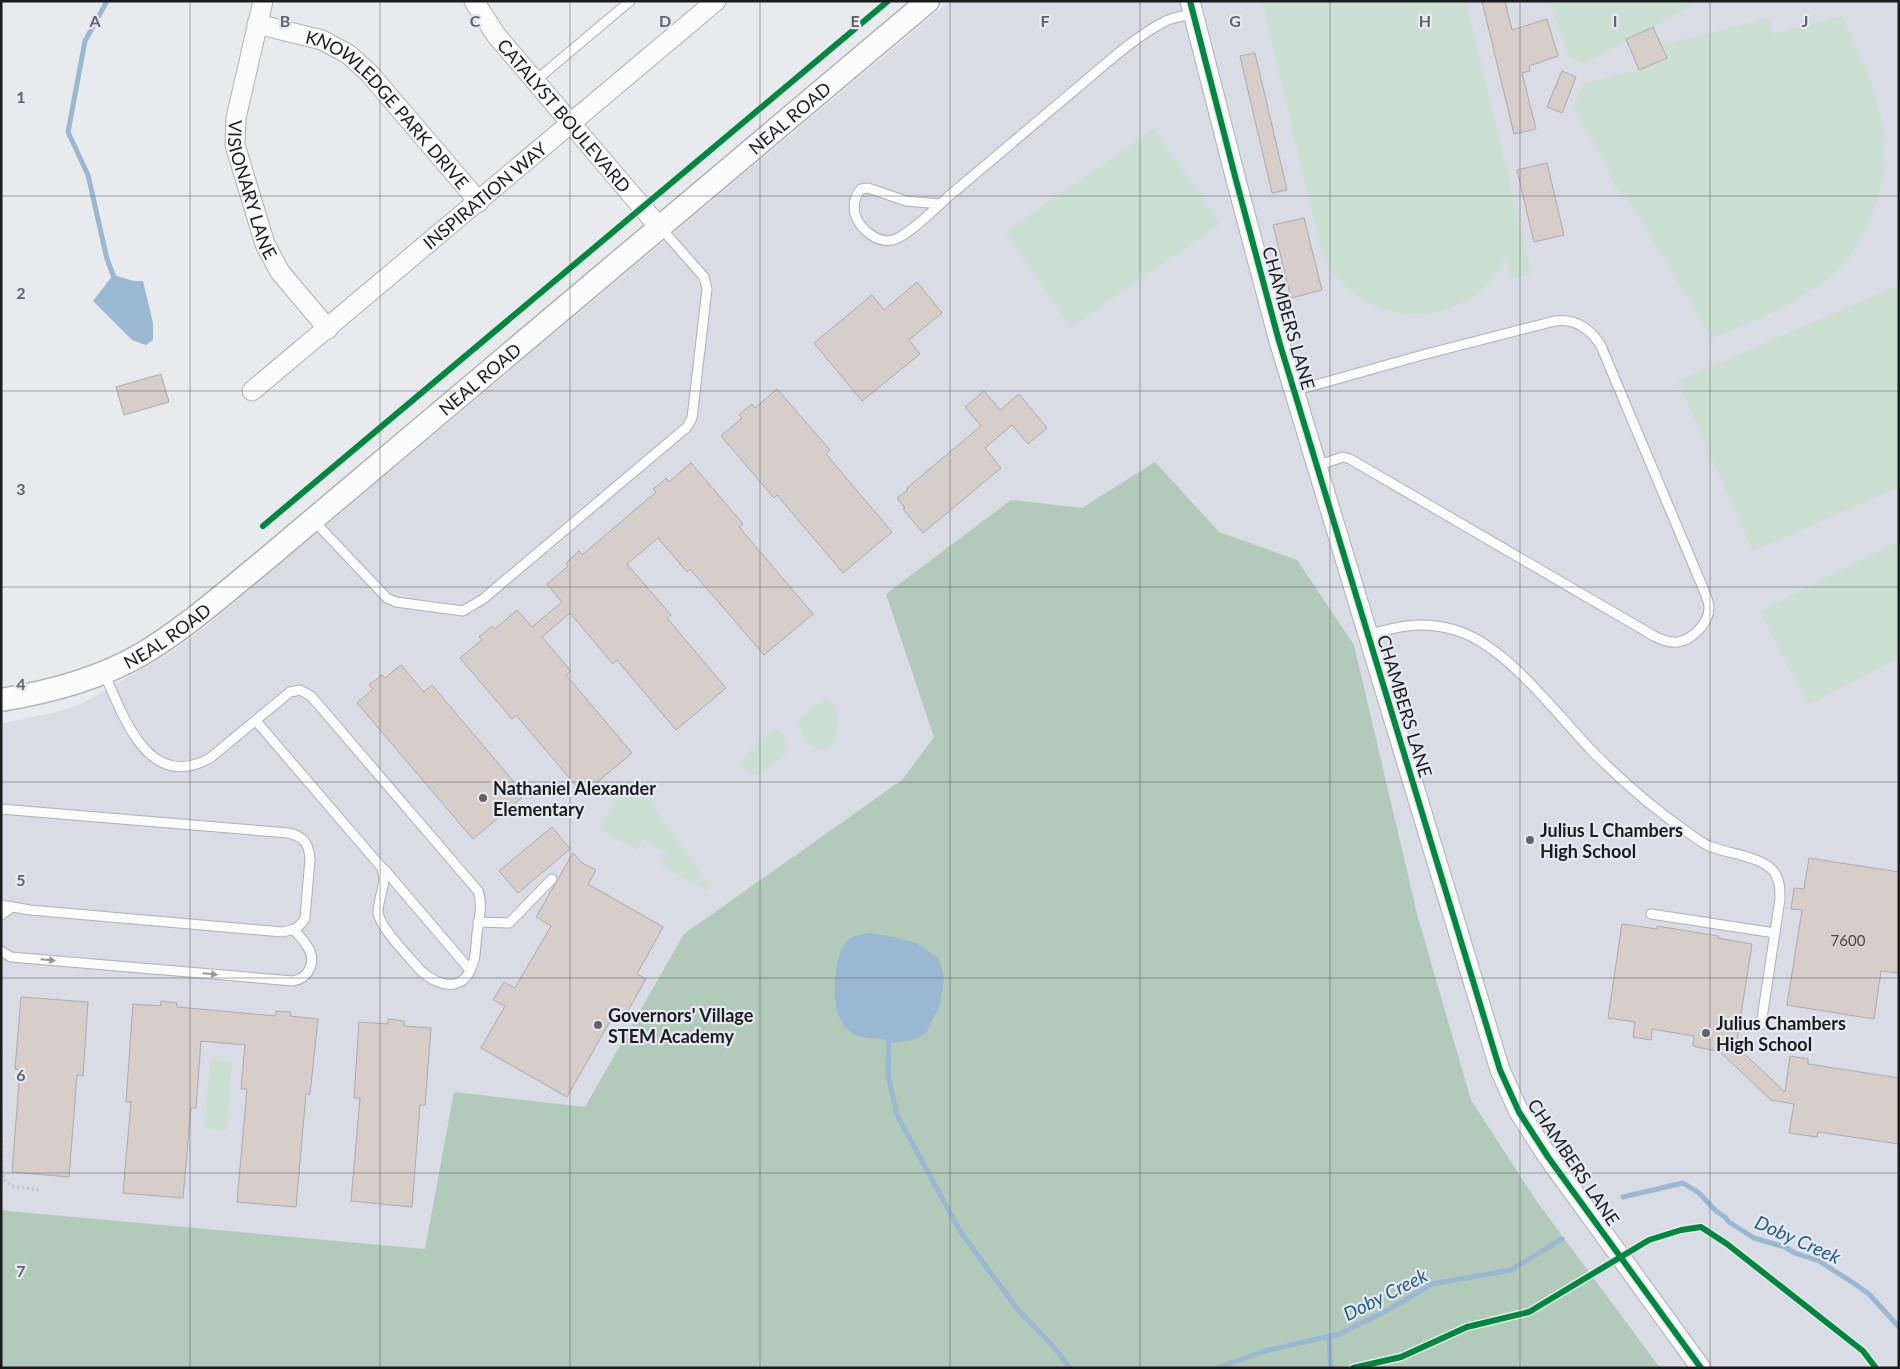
<svg xmlns="http://www.w3.org/2000/svg" width="1900" height="1369" font-family="Lato,sans-serif">
<style>
.built{fill:#d9dbe5}
.green{fill:#cbe0d2}
.forest{fill:#b1cab9}
.water{fill:#9bb8d2}
.lines{fill:none;stroke-linecap:round;stroke-linejoin:round}
.stream{stroke:#9bb8d2;stroke-width:5}
.building{fill:#d7ceca;stroke:#ababac}
.service-casing{stroke:#b0b1b4;stroke-width:11}
.minor-casing{stroke:#b0b1b4;stroke-width:21}
.tertiary-casing{stroke:#b0b1b4;stroke-width:25}
.path{stroke:#c8c9cb;stroke-width:3;stroke-dasharray:2.5 2.5;stroke-linecap:butt}
.service{stroke:#fcfcfc;stroke-width:9}
.minor{stroke:#fcfcfc;stroke-width:19}
.tertiary{stroke:#fcfcfc;stroke-width:22}
.cycleway-casing{stroke:#e6e9f1;stroke-width:9}
.cycleway{stroke:#00873e;stroke-width:6}
.oneway{fill:#969798}
.grid{fill:none;stroke:#626366;stroke-width:1;stroke-opacity:0.55}
.poi-dot{fill:#626366;stroke:#e6e9f1;stroke-width:2}
.labels{text-anchor:middle;dominant-baseline:central;stroke-width:4.5;stroke-linejoin:round;paint-order:stroke}
.number-label{font-size:15px;fill:#494848}
.street-label{font-size:18px;fill:#1a1b1d;stroke:#e6e9f1}
.poi-label{font-size:18px;font-weight:bold;fill:#1a1b1d;stroke:#e6e9f1;text-anchor:start}
.water-label{font-size:19px;font-style:italic;fill:#1d5a8a;stroke:#e6e9f1}
.grid-label{font-size:16px;text-anchor:middle;font-weight:bold;fill:#626366;stroke:#e6e9f1;stroke-width:4.5;stroke-linejoin:round;paint-order:stroke}
</style>
<rect width="100%" height="100%" fill="#e9eaee"/>
<polygon class="built" points="950,1 1899,1 1899,1368 1,1368 1,724 56,712 79,705 170,653 203,629"/>
<g class="green">
<path d="M1262 1H1466L1532 274 1511 279 1505 258C1500 268 1494 278 1486 286 1430 337 1341 316 1319 242Z"/>
<polygon points="1550,1 1699,1 1668,18 1660,24 1626,39 1627,41 1584,63 1569,57"/>
<path d="M1842 16C1854 43 1869 71 1877 100 1889 145 1887 183 1867 225 1861 239 1854 253 1844 264 1830 278 1812 290 1795 300 1770 316 1740 326 1712 338L1628 199 1614 186 1603 158 1573 108 1583 84 1638 70 1666 58 1662 45 1769 18 1773 34Z"/>
<polygon points="1154,129 1220,224 1071,327 1005,232"/>
<polygon points="1899,285 1899,487 1753,551 1678,381"/>
<polygon points="1899,541 1899,658 1808,705 1760,611"/>
<path d="M824 699C843 705 839 728 834 743L825 750C814 749 806 742 801 734L803 732 796 721Z"/>
<path d="M775 730 781 732C784 740 789 747 785 755L760 774C751 776 741 770 742 760L758 742Z"/>
<polygon points="636,783 711,888 707,891 660,864 667,853 643,839 637,850 599,829 618,796"/>
<polygon points="210,1060 232,1062 227,1130 205,1128"/>
</g>
<polygon class="forest" points="1155,462 1219,532 1297,560 1354,645 1418,918 1471,1100 1535,1199 1660,1368 1,1368 1,1209 8,1211 425,1249 454,1092 585,1107 684,934 902,780 934,737 886,594 1011,500 1082,508"/>
<g class="water">
<polygon points="113,275 134,281 143,281 153,323 153,340 146,345 132,340 93,301"/>
<path d="M868 933 895 937 918 944 939 959 944 978 940 1004 927 1032 916 1039 894 1043C879 1034 865 1044 847 1029 829 1013 832 958 847 941 851 936 862 935 868 933Z"/>
</g>
<g class="lines">
<g class="stream">
<polyline points="107,1 85,41 68,132 88,175 107,259 115,280"/>
<polyline points="889,1034 888,1075 897,1115 960,1231 1018,1310 1053,1346 1070,1368"/>
<polyline points="1623,1197 1683,1183 1699,1193 1716,1211 1725,1217 1729,1222 1754,1238 1785,1247 1795,1253 1819,1261 1855,1284 1869,1294 1899,1327"/>
<polyline points="1329,1337 1331,1368"/>
<polyline points="1217,1368 1265,1351 1339,1334 1388,1310 1432,1284 1511,1270 1562,1239"/>
</g>
</g>
<g class="building">
<polygon points="1482,1 1505,1 1512,30 1547,19 1558,56 1529,66 1530,71 1522,73 1536,129 1514,134"/>
<polygon points="1653,27 1667,58 1639,70 1626,39"/>
<polygon points="1255,53 1287,190 1272,193 1240,56"/>
<polygon points="1562,71 1576,77 1562,113 1547,107"/>
<polygon points="1547,163 1564,235 1534,242 1517,170"/>
<polygon points="1304,218 1322,290 1291,298 1273,225"/>
<polygon points="917,282 942,313 909,340 920,354 862,401 814,343 872,295 884,310"/>
<polygon points="161,374 169,402 124,415 116,387"/>
<polygon points="777,389 830,450 826,454 892,532 843,573 777,495 774,498 721,436 742,418 739,415 746,409 752,404 755,408"/>
<polygon points="984,391 1000,410 1019,394 1047,428 1028,444 1012,425 985,448 1001,468 923,533 903,509 905,508 897,498 908,490 907,488 981,426 965,407"/>
<polygon points="691,463 743,524 739,527 813,614 764,655 690,569 687,572 658,538 627,564 671,615 667,618 726,688 676,730 617,660 613,664 570,613 542,637 571,671 566,675 632,753 583,794 516,715 512,719 460,658 482,640 479,637 492,626 495,629 517,610 532,627 562,602 547,584 568,566 566,563 579,551 582,555 656,492 653,489 660,484 666,478 669,482"/>
<polygon points="401,665 424,692 432,685 525,795 473,839 357,703 373,689 369,685 382,675 385,678"/>
<polygon points="552,827 570,849 518,893 499,871"/>
<polygon points="573,853 582,863 596,870 588,884 663,927 637,974 646,979 626,1014 617,1009 567,1097 481,1048 505,1006 493,1000 498,992 504,982 515,988 551,926 536,917"/>
<polygon points="1809,858 1899,872 1899,973 1881,971 1874,1019 1787,1005 1802,910 1791,909 1794,888 1804,889"/>
<polygon points="1622,924 1657,929 1657,926 1718,936 1718,938 1752,944 1736,1046 1785,1092 1790,1056 1808,1059 1808,1064 1899,1078 1899,1144 1818,1132 1817,1137 1789,1133 1794,1104 1771,1100 1720,1052 1693,1046 1694,1036 1652,1029 1651,1040 1633,1037 1635,1022 1608,1018"/>
<polygon points="21,997 88,1002 83,1076 77,1075 69,1177 12,1172 20,1070 15,1069"/>
<polygon points="161,1001 177,1003 177,1007 276,1016 276,1011 291,1012 290,1016 318,1019 310,1094 306,1094 296,1207 237,1202 247,1089 241,1089 245,1045 201,1041 196,1108 191,1108 183,1198 123,1193 131,1102 126,1102 133,1004 161,1006"/>
<polygon points="388,1019 404,1021 404,1026 431,1028 425,1105 420,1105 412,1207 351,1201 360,1098 354,1098 359,1022 388,1024"/>
</g>
<g class="lines">
<g class="service-casing">
<g id="service">
<polyline points="535,81 630,1"/>
<path d="M940 204 906 201 868 188 861 189C855 196 853 205 855 214 859 228 877 244 893 240 908 236 937 207 949 196 992 160 1034 124 1077 88 1102 67 1136 36 1164 22 1173 17 1184 16 1194 14"/>
<path d="M1294 391 1426 354 1555 321C1575 318 1591 329 1601 346L1703 588C1705 594 1709 601 1709 608 1709 623 1692 640 1678 642 1669 643 1662 640 1654 636L1350 459 1343 457 1316 466"/>
<polyline points="314,521 387,598 396,602 463,611 483,599 687,427 692,418 707,289 704,277 660,227"/>
<path d="M1368 635C1401 625 1427 620 1461 632 1510 650 1558 716 1594 753 1624 783 1655 810 1690 834 1696 838 1702 843 1709 846 1728 854 1763 856 1775 873 1780 881 1780 890 1780 899L1761 1025"/>
<path d="M104 673C123 715 148 793 210 758L290 692 300 690 311 696 478 891C483 904 479 919 477 933 476 942 476 951 474 960 466 992 442 989 421 971 412 960 377 925 378 911 379 895 387 884 382 868L256 721"/>
<path d="M1 809 288 833C303 836 309 843 310 859L305 918C300 928 293 930 282 932L30 910 1 905"/>
<polyline points="384,869 470,970"/>
<polyline points="1651,914 1775,933"/>
<polyline points="1,915 12,907"/>
<polyline points="478,922 509,923 552,879"/>
<path d="M1 951 11 957 293 981C310 978 317 960 307 946 304 940 298 935 294 930"/>
</g>
</g>
<g class="minor-casing">
<g id="minor">
<path id="s1" d="M263 1 236 118 235 145 265 244 280 272 328 329"/>
<path id="s2" d="M474 1 496 35 659 227"/>
<polyline points="1190,1 1236,180 1279,341 1500,1070 1519,1112 1548,1157 1701,1368"/>
<path id="s3" d="M257 24 322 40 348 54 369 73 479 202"/>
<path id="s4" d="M252 391 716 1"/>
</g>
</g>
<g class="tertiary-casing">
<g id="tertiary">
<path id="s5" d="M1 700C50 692 99 679 142 654 184 629 221 596 258 566L928 1"/>
</g>
</g>
<g class="path">
<polyline points="1,1052 1,1056"/>
<polyline points="1,1110 2,1169 4,1180 12,1186 40,1190"/>
</g>
<use href="#service" class="service"/>
<use href="#minor" class="minor"/>
<use href="#tertiary" class="tertiary"/>
<g class="cycleway-casing">
<g id="cycleway">
<polyline points="1190,1 1236,180 1279,341 1500,1070 1519,1112 1548,1157 1701,1368"/>
<polyline points="263,526 888,1"/>
<polyline points="1353,1368 1401,1357 1467,1327 1529,1312 1649,1240 1681,1230 1701,1227 1727,1244 1863,1351 1876,1368"/>
</g>
</g>
<use href="#cycleway" class="cycleway"/>
</g>
<defs><path id="oneway-solid" d="M-6-.8H1V-3.2L6.5 0L1 3.2V.8H-6Z" transform="scale(1.25)"/></defs>
<g class="oneway">
<use href="#oneway-solid" transform="translate(48 960) rotate(5)"/>
<use href="#oneway-solid" transform="translate(210 974) rotate(5)"/>
</g>
<path class="grid" d="M190 1V1368M380 1V1368M570 1V1368M760 1V1368M950 1V1368M1140 1V1368M1330 1V1368M1520 1V1368M1710 1V1368M1 196H1899M1 391H1899M1 587H1899M1 782H1899M1 978H1899M1 1173H1899"/>
<g class="poi-dot">
<circle cx="483" cy="798" r="5"/>
<circle cx="1530" cy="840" r="5"/>
<circle cx="598" cy="1025" r="5"/>
<circle cx="1706" cy="1033" r="5"/>
</g>
<g class="labels">
<g class="number-label">
<text x="1848" y="940">7600</text>
</g>
<g class="street-label">
<text stroke="none"><textPath href="#s3" startOffset="162">KNOWLEDGE PARK DRIVE</textPath></text>
<text stroke="none"><textPath href="#s2" startOffset="146">CATALYST BOULEVARD</textPath></text>
<text stroke="none"><textPath href="#s5" startOffset="990">NEAL ROAD</textPath></text>
<text stroke="none"><textPath href="#s1" startOffset="194">VISIONARY LANE</textPath></text>
<text stroke="none"><textPath href="#s4" startOffset="304">INSPIRATION WAY</textPath></text>
<text transform="translate(1289 318) rotate(74)">CHAMBERS LANE</text>
<text stroke="none"><textPath href="#s5" startOffset="585">NEAL ROAD</textPath></text>
<text stroke="none"><textPath href="#s5" startOffset="180">NEAL ROAD</textPath></text>
<text transform="translate(1405 706) rotate(73)">CHAMBERS LANE</text>
<text transform="translate(1574 1162) rotate(56)">CHAMBERS LANE</text>
</g>
<g class="poi-label">
<text x="493" y="788">Nathaniel Alexander<tspan x="493" dy="21">Elementary</tspan></text>
<text x="1540" y="830">Julius L Chambers<tspan x="1540" dy="21">High School</tspan></text>
<text x="608" y="1015">Governors' Village<tspan x="608" dy="21">STEM Academy</tspan></text>
<text x="1716" y="1023">Julius Chambers<tspan x="1716" dy="21">High School</tspan></text>
</g>
<g class="water-label">
<text transform="translate(1798 1239) rotate(24)">Doby Creek</text>
<text transform="translate(1385 1294) rotate(-27)">Doby Creek</text>
</g>
</g>
<g class="grid-label">
<text x="95" y="27">A</text>
<text x="285" y="27">B</text>
<text x="475" y="27">C</text>
<text x="665" y="27">D</text>
<text x="855" y="27">E</text>
<text x="1045" y="27">F</text>
<text x="1235" y="27">G</text>
<text x="1425" y="27">H</text>
<text x="1615" y="27">I</text>
<text x="1805" y="27">J</text>
<text x="21" y="103">1</text>
<text x="21" y="299">2</text>
<text x="21" y="495">3</text>
<text x="21" y="690">4</text>
<text x="21" y="886">5</text>
<text x="21" y="1081">6</text>
<text x="21" y="1277">7</text>
</g>
<rect width="1900" height="1369" fill="none" stroke="#1a1b1d" stroke-width="5"/>
</svg>
